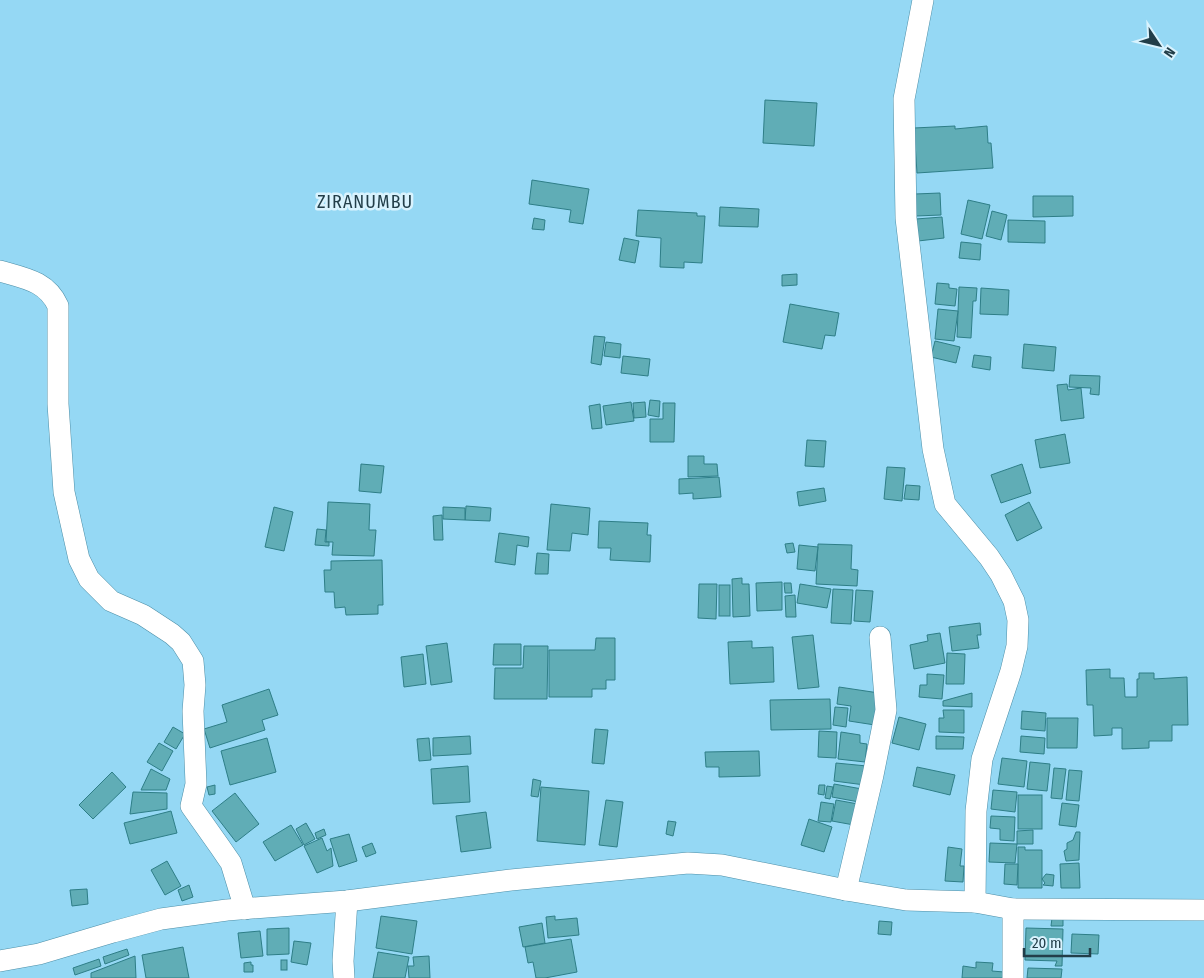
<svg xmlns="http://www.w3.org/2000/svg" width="1204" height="978" font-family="'Fira Sans Condensed',sans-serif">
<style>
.building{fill:#60adb6;stroke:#2e7e87}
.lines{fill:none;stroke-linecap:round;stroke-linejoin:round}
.street-casing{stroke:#4c8ea7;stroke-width:22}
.street{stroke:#fff;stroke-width:21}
.labels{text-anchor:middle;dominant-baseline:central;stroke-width:5;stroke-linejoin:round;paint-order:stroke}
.quarter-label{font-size:18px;letter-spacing:1px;fill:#223e49;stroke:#d9f3fe}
</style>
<rect width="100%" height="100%" fill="#95d8f4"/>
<g class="building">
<polygon points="765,100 817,103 814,146 763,143"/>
<polygon points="955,126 955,129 987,126 988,143 991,143 993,168 917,173 914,128"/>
<polygon points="532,180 589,189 583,224 569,222 571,210 529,204"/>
<polygon points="940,193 941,215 916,216 915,194"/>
<polygon points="1033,196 1073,196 1073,216 1033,217"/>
<polygon points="968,200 990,205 982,239 961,234"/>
<polygon points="720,207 759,209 758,227 719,226"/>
<polygon points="638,210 697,213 697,216 705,216 702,263 684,262 684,268 660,267 661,238 636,236"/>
<polygon points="992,211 1007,215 1001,240 986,236"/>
<polygon points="942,217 944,238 918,241 916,219"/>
<polygon points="534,218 545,220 544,230 532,229"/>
<polygon points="1008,220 1045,221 1045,243 1008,242"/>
<polygon points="624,238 639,241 635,263 619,260"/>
<polygon points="961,242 981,244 980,260 959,258"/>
<polygon points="797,274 797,285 782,286 782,275"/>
<polygon points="937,283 949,284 949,288 957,289 955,306 935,304"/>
<polygon points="959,287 977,288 976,301 973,301 971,338 957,337"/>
<polygon points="981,288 1009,290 1008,315 980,314"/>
<polygon points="790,304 839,313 835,336 825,335 822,349 783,342"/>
<polygon points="938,309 958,311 954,341 935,339"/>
<polygon points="594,336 605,337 601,365 591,363"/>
<polygon points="935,341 960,347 956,363 931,357"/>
<polygon points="606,342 621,344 620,358 604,356"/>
<polygon points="1024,344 1056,347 1054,371 1022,368"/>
<polygon points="974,355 991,357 990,370 972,367"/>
<polygon points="623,356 650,359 648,376 621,373"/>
<polygon points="1070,375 1100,376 1099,395 1090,394 1091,388 1069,387"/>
<polygon points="1067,384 1068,390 1081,388 1084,418 1061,421 1057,385"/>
<polygon points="650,400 660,401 659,417 648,415"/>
<polygon points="631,402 634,421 606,425 603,406"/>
<polygon points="645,402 646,417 634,418 633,403"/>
<polygon points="663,403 675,403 674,442 650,442 650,419 663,419"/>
<polygon points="600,404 602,428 592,429 589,406"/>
<polygon points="1065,434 1070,463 1040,468 1035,440"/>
<polygon points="807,440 826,441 824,467 805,466"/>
<polygon points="688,456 704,456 704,464 717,464 718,476 688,477"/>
<polygon points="361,464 384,466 381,493 359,491"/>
<polygon points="1022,464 1031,493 1001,503 991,475"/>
<polygon points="887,467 905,468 902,501 884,499"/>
<polygon points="719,477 721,497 693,499 693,493 679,494 679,479"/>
<polygon points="906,485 920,486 919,500 904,499"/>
<polygon points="824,488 826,501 799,506 797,492"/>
<polygon points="328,502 370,504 369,530 376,530 374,556 332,555 333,542 326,542"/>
<polygon points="1029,502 1042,528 1017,541 1005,515"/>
<polygon points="551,504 590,508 588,535 572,533 570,551 547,550"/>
<polygon points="466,506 491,508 490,521 465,520"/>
<polygon points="274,507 293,512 284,551 265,547"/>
<polygon points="443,507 465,508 465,520 443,519"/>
<polygon points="442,515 443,540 434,540 433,516"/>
<polygon points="599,521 648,523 647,535 651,535 650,562 610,560 611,548 598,548"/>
<polygon points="317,529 326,530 325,542 329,542 329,546 315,545"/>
<polygon points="499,533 529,537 528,547 517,545 515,565 495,562"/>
<polygon points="793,543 795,552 787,553 785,544"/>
<polygon points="818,544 852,545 851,569 858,570 857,586 816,584"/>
<polygon points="799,545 818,547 815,571 797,569"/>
<polygon points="537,553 549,554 548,574 535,574"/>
<polygon points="382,560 383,605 378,605 378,614 346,615 345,607 335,608 334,592 325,592 324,570 331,570 331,561"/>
<polygon points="742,578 742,584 749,584 750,616 733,617 732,579"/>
<polygon points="782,582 782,610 757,611 756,583"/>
<polygon points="784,583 791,583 792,593 785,593"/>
<polygon points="699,584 717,584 716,619 698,618"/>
<polygon points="800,584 831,589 827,608 797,603"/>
<rect x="719" y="585" width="11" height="31"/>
<polygon points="833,589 853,590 851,624 831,623"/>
<polygon points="856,590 873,591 870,622 854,621"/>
<polygon points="795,595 796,617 786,617 785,596"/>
<polygon points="980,623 981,635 977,635 979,648 952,651 949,627"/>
<polygon points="940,633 945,663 914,669 910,645 928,641 927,635"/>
<polygon points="813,635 819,687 798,689 792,637"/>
<polygon points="596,638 615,638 615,680 606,680 606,689 592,689 592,697 549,697 549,650 595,650"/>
<polygon points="752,641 752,648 773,647 774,682 730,684 728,642"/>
<polygon points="447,643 452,682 431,685 426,646"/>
<polygon points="494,644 521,644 521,665 493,665"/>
<polygon points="524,646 548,646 547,699 494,699 495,668 523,668"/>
<polygon points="947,653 965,654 964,684 946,684"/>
<polygon points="423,654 426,684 404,687 401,657"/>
<polygon points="1110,669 1110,678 1124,678 1125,697 1137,697 1137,679 1139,679 1139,673 1154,673 1154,679 1187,677 1188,725 1172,725 1172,741 1149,741 1149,748 1122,749 1122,728 1112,728 1112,735 1094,736 1093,705 1087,705 1086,670"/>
<polygon points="927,674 944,675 942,699 919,697 920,685 927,685"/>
<polygon points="839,687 879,693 875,725 849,721 851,706 837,704"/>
<polygon points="269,689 278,715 262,720 265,730 210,748 204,729 227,722 222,705"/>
<polygon points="972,693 972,707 943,706 943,701"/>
<polygon points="830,699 831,729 771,730 770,700"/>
<polygon points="835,707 848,708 846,727 833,725"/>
<polygon points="943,710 964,710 964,733 939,732 939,718 944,718"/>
<polygon points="1022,711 1046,713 1045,731 1021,729"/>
<polygon points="899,717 926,724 919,750 892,743"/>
<polygon points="1047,718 1078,718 1077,748 1047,748"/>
<polygon points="173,727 185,734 176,749 164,742"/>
<polygon points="595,729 608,730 604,764 592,763"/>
<polygon points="819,731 837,732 836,758 818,757"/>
<polygon points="841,732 860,735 860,743 867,744 865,762 838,759"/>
<polygon points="470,736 471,754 433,756 433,738"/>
<polygon points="936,736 964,737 963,749 936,749"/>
<polygon points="1021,736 1045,738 1044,754 1020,752"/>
<polygon points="267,738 276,772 230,785 221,751"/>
<polygon points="429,738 431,760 419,761 417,739"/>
<polygon points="159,743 173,751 162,771 147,762"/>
<polygon points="759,751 760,776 719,777 719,767 706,767 705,752"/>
<polygon points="1002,758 1027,761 1024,787 998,784"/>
<polygon points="1030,762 1050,764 1047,791 1027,789"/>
<polygon points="836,763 867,766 865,785 834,781"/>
<polygon points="468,766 470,802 433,804 431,769"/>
<polygon points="917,767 955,775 950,795 913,786"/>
<polygon points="1054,768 1066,769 1062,799 1051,798"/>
<polygon points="151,769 170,779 166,790 141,790"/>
<polygon points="1069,770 1082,771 1079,801 1066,800"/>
<polygon points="112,772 126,787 93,819 79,805"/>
<polygon points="533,779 541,781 538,797 531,796"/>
<polygon points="834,784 862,789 859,802 832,797"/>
<polygon points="215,785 215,794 209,795 207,787"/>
<polygon points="819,785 825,785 824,795 818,794"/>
<polygon points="827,786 833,787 830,799 825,798"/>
<polygon points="541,787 589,791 585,845 537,841"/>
<polygon points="993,790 1017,792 1015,812 991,809"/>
<polygon points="133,792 167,793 167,809 130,814"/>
<polygon points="235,793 259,824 236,842 212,811"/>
<rect x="1018" y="795" width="24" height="34"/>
<polygon points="606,800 623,802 617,847 599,845"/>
<polygon points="836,800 858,804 854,825 832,821"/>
<polygon points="821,802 834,804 831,822 818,821"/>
<polygon points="1062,803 1079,805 1076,827 1059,825"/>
<polygon points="171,811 177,833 130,844 124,823"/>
<polygon points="486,812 491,848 461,852 456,816"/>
<polygon points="991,816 1015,817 1014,841 1000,840 1000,829 990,828"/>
<polygon points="809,819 832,827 824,852 801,845"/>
<polygon points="668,821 676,822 673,836 666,834"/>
<polygon points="306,823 315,839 304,845 296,829"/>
<polygon points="291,825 303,845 275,861 263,842"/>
<polygon points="324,829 326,835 317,839 315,833"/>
<polygon points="1033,830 1033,844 1017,844 1017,831"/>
<polygon points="1076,832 1080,832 1079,860 1066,861 1064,851 1067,849 1067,843 1073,840"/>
<polygon points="349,834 357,861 339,867 330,839"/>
<polygon points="322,838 327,851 331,848 333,866 317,873 304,846"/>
<polygon points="372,843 376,853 366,857 362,847"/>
<polygon points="990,843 1017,844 1015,863 989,862"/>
<polygon points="948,847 962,849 960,866 964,866 963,882 945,881"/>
<polygon points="1018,847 1025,847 1025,850 1042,850 1042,888 1018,888"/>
<polygon points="167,861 181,886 165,895 151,870"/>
<polygon points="1079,863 1080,888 1061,888 1060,864"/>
<polygon points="1005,864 1018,864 1017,885 1004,884"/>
<polygon points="1046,874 1054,875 1053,886 1043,885 1045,883 1042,879"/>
<polygon points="189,885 193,897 182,901 178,890"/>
<polygon points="87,889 88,904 72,906 70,890"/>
<polygon points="381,916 417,921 412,954 376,948"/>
<polygon points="555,916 555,920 577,918 579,935 548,938 546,917"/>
<polygon points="1052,918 1063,918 1063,926 1051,926"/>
<polygon points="879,921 892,922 891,935 878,934"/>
<polygon points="542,923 545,943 523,947 519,927"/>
<polygon points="289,928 289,954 267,955 267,929"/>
<polygon points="1026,928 1063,929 1062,966 1055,966 1057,961 1025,960"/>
<polygon points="260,931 263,956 241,958 238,933"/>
<polygon points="1072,934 1099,935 1098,954 1071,953"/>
<polygon points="571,939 577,972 545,978 536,978 533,962 528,963 525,947"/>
<polygon points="294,941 311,943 307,965 291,962"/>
<polygon points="183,947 189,978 146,978 142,955"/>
<polygon points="127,949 129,955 105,964 103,957"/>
<polygon points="378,952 409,957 405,978 373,978"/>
<polygon points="135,956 136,978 91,978 91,973"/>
<polygon points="429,956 430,978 409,978 408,966 414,966 413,957"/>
<polygon points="99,959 101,966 75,975 73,968"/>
<rect x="281" y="960" width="6" height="10"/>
<polygon points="251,962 251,965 253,965 253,972 244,972 244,963"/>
<polygon points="976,962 993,963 992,971 1004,972 1003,978 962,978 963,966 976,968"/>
<polygon points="1028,968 1062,969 1061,978 1027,978"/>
</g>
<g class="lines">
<g class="street-casing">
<g id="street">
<polyline points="923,0 904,99 906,218 933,449 945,504 989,557 1001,575 1014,601 1018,620 1017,646 1011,671 982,759 976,811 975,902"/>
<path d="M0 271C24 278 47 281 58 306V404L64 492 79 559 89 579 111 601 143 615 172 634 181 642 193 661 195 685 193 711 196 784 191 806 220 847 231 863 245 909"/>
<polyline points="846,890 873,775 886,710 880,637"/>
<polyline points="1013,909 1013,978"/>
<polyline points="0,961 39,954 113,932 161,919 227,910 347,901 511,880 688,863 722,865 846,890 906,900 975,902 1013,909 1204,910"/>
<polyline points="344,978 343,961 347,901"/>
</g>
</g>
<use href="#street" class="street"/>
</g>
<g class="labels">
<g class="quarter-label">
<text x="365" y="202">ZIRANUMBU</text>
</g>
</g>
<g transform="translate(1159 45) rotate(125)" stroke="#d9f3fe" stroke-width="4" paint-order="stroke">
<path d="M0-4L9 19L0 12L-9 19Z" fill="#223e49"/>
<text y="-8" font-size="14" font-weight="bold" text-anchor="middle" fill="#223e49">N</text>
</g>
<path d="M1024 948v8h66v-8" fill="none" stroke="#223e49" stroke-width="2.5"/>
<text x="1032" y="948" font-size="15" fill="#223e49" stroke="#d9f3fe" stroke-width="4" paint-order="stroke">20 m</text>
</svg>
